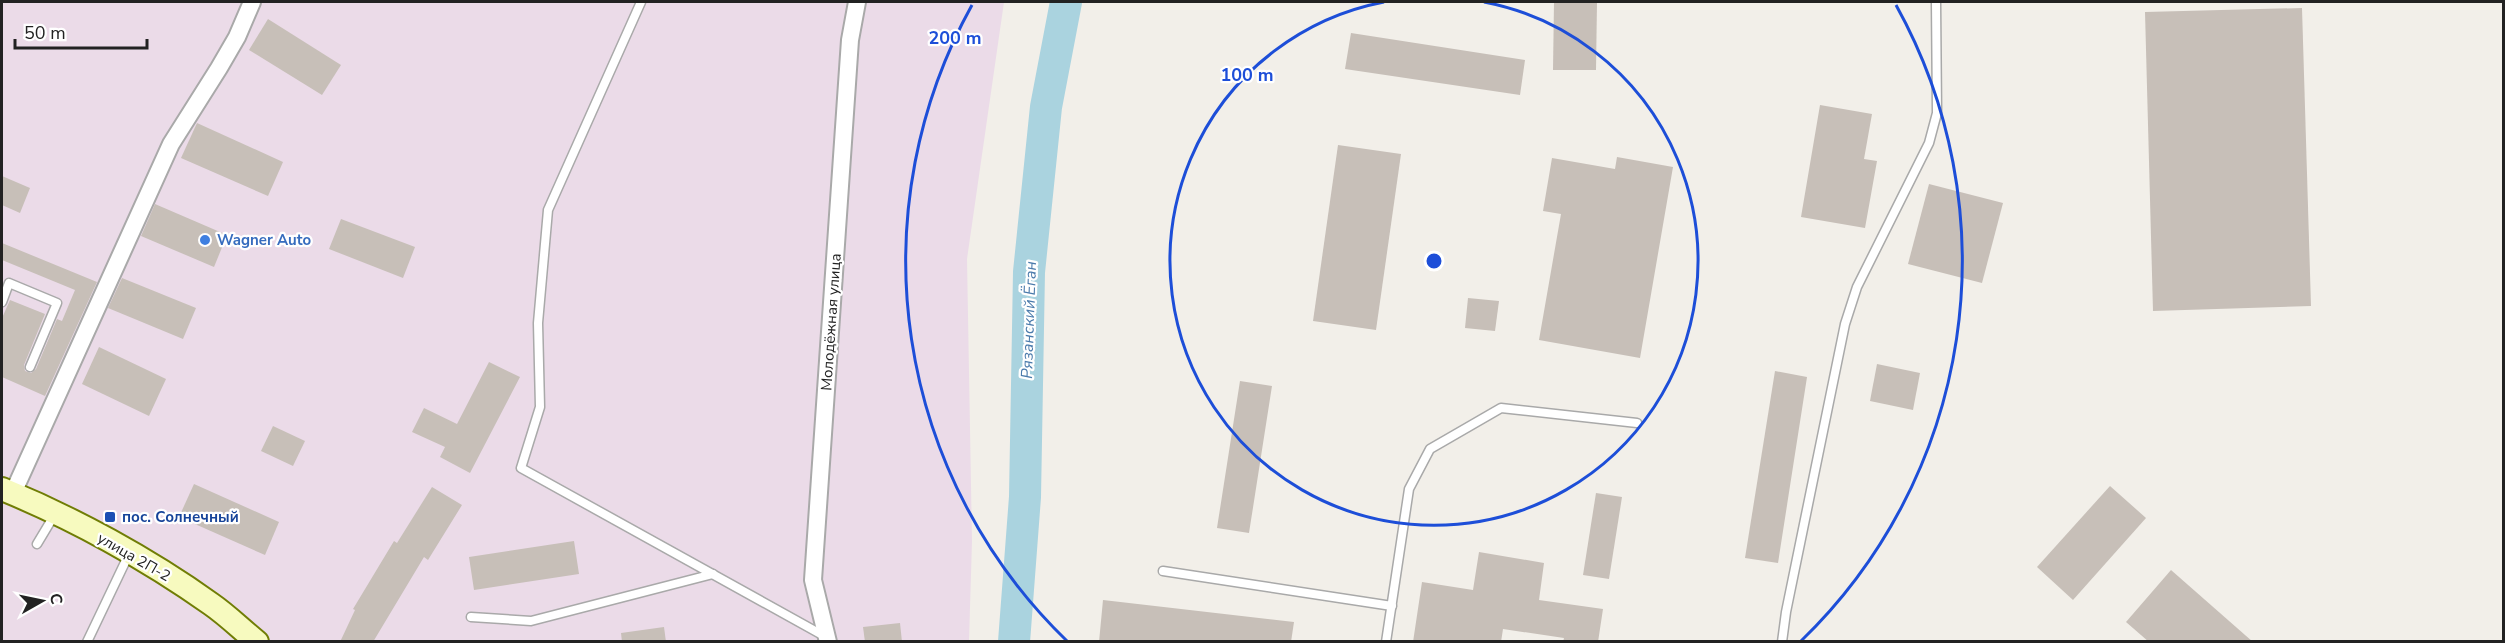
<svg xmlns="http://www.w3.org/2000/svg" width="2505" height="643" font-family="'Nunito Sans',sans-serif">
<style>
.industrial{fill:#ebdbe8}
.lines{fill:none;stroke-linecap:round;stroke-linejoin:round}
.river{stroke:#aad3df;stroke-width:32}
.building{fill:#c7bfb8}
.lane-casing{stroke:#a9a9a9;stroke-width:11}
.street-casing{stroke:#a9a9a9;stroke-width:20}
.secondary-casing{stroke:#707d05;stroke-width:26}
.lane{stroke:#fff;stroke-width:8}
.street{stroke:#fff;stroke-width:16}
.secondary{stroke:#f7fabf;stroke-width:22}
.ring{fill:none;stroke:#1d4ed8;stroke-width:3}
.shop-dot{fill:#3f7fe0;stroke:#fff;stroke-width:2}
.transit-dot{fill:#1a4fb4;stroke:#fff;stroke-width:2}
.labels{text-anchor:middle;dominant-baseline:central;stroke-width:4.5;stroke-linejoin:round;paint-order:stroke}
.shop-label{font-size:15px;font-weight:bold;fill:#366cbe;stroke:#fff;text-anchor:start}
.street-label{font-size:15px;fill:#222;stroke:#fff}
.transit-label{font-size:15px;font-weight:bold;fill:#164399;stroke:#fff;text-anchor:start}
.water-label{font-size:16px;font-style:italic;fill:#4a7aab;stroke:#fff}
.centre{fill:#1d4ed8;stroke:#fff;stroke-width:3}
.ring-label{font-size:18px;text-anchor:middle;font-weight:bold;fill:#1d4ed8;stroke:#fff;stroke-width:4.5;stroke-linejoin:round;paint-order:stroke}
</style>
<rect width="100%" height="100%" fill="#f2efe9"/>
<polygon class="industrial" points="2,2 1004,2 967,259 972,541 969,641 2,641"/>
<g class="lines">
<polyline class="river" points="1014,642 1025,497 1029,272 1046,107 1066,2"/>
</g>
<g class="building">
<polygon points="1554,2 1597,2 1596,70 1553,70"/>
<polygon points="2302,8 2311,306 2153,311 2145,12"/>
<polygon points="268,19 341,65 322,95 249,50"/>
<polygon points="1351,33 1525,60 1520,95 1345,69"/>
<polygon points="1820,105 1872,114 1864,159 1877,161 1865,228 1801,217"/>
<polygon points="197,123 283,162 268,196 181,158"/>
<polygon points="1338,145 1401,154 1376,330 1313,321"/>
<polygon points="1617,157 1673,167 1640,358 1539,340 1561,214 1543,211 1552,158 1615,169"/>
<polygon points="2,176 30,188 20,213 2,205"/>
<polygon points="1929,184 2003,203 1982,283 1908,264"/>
<polygon points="155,204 227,235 214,267 141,236"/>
<polygon points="341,219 415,247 403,278 329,249"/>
<polygon points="2,243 97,282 45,396 2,377 2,318 10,300 45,314 24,365 25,371 31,373 36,369 57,319 62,321 75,290 2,260"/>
<polygon points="122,278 196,308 183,339 108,308"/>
<polygon points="1468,298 1499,301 1495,331 1465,328"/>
<polygon points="99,347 166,379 149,416 82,384"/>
<polygon points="489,362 520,377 470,473 440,457 445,447 412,432 424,408 457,424"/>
<polygon points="1877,364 1920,373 1913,410 1870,401"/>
<polygon points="1775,371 1807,377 1778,563 1745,558"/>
<polygon points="1240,381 1272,386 1249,533 1217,528"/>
<polygon points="273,426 305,441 293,466 261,451"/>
<polygon points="194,484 279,522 265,555 179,517"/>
<polygon points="2110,486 2146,518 2073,600 2037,567"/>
<polygon points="432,487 462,505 428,560 424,557 373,642 340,642 355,610 353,609 394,541 397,543"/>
<polygon points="1596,493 1622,497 1609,579 1583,575"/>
<polygon points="574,541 579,574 474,590 469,557"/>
<polygon points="1479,552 1544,563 1539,600 1603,609 1598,642 1563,642 1564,638 1503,629 1501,642 1413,642 1422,582 1473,590"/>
<polygon points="2171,570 2253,642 2149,642 2126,622"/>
<polygon points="1103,600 1294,622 1291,642 1099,642"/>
<polygon points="900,623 902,642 865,642 863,627"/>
<polygon points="664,627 666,642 622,642 621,633"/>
</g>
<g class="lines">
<g class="lane-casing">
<g id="lane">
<polyline points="641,2 548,210 538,323 540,407 521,468 826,637"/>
<polyline points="2,302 9,283 57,303 30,367"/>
<polyline points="37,544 55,514"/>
<polyline points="1163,571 1392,606"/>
<polyline points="471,617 531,621 713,574"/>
<polyline points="87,642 129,554"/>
<polyline points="1386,642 1409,489 1430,449 1501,408 1637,423"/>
<polyline points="1782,642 1786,612 1845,324 1857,287 1929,143 1937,113 1936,2"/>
</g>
</g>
<g class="street-casing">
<g id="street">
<polyline points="13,493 171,144 219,68 237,37 252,2"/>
<polyline points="828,642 813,580 850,40 857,2"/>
</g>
</g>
<g class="secondary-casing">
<path id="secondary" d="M2 489C73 518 148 559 211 604 227 615 241 629 257 642"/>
</g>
<use href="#lane" class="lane"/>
<use href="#street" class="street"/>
<use href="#secondary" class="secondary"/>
</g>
<g class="ring">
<path d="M1484 2A264 264 0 1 1 1384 2"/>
<path d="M1067 641A528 528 0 0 1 972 5M1896 5A528 528 0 0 1 1801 641"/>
</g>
<circle class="shop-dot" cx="205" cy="240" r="6"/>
<rect class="transit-dot" x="104" y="511" width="12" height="12" rx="3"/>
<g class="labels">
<g class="shop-label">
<text x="217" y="240">Wagner Auto</text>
</g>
<g class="street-label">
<text transform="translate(831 322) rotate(-86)">Молодёжная улица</text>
<text transform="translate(134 557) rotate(30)">улица 2П-2</text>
</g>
<g class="transit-label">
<text x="122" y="517">пос. Солнечный</text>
</g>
<g class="water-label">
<text transform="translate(1029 320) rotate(-88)">Рязанский Ёган</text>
</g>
</g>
<circle cx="1434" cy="261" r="9" class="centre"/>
<g class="ring-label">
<text x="955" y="44">200 m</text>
<text x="1247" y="81">100 m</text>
</g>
<rect width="2505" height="643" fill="none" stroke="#222222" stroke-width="6"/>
<g transform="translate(42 601) rotate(81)" stroke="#ffffff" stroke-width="4.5" paint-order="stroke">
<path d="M0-4.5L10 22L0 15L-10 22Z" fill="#222222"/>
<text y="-9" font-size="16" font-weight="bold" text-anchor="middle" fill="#222222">С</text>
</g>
<path d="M15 39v9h132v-9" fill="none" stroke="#222222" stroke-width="3"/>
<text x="24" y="39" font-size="18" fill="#222222" stroke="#ffffff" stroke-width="4.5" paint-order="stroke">50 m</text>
</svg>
